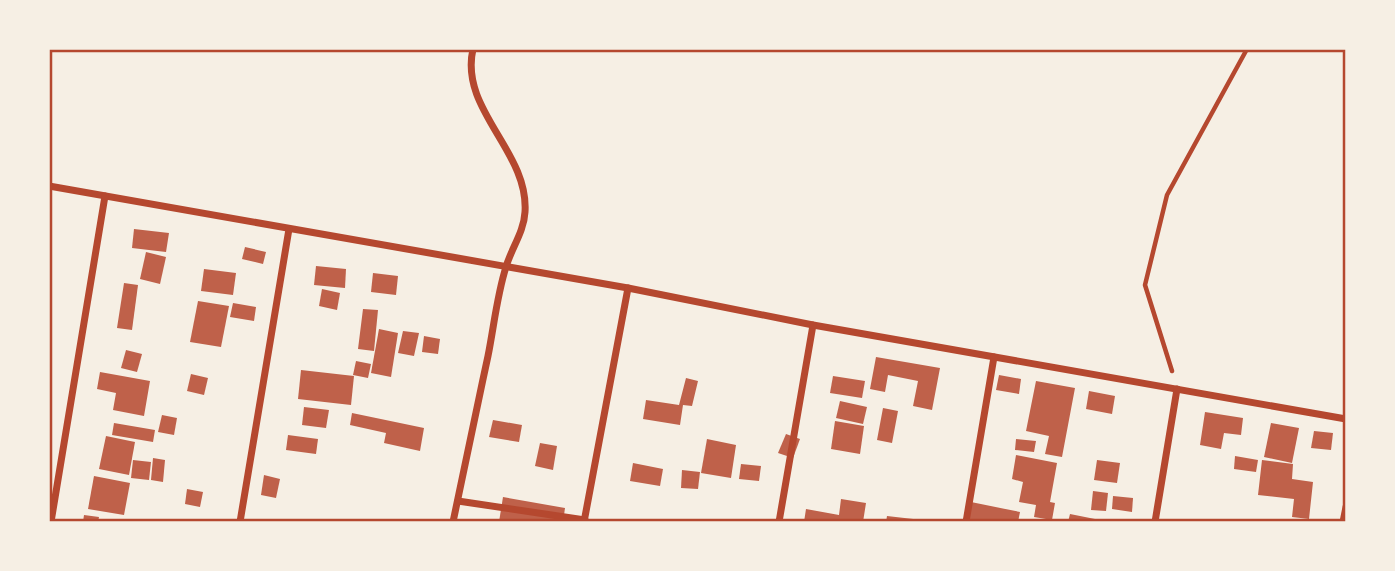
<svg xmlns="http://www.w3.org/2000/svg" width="1395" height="571" font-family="'Source Serif 4',serif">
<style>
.building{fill:#bf614a}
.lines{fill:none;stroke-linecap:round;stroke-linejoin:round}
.path{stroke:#b5482f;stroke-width:4.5}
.minor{stroke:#b5482f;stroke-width:7}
.neatline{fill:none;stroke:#b5482f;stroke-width:2.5}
</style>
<rect width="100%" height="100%" fill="#f6efe4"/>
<g class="building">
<polygon points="134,229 169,233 166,252 132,248"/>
<polygon points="245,247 266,252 263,264 242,259"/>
<polygon points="146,252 166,257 160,284 140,279"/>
<polygon points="316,266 346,269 345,288 314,285"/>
<polygon points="204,269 236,273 233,295 201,291"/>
<polygon points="373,273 398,276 396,295 371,292"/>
<polygon points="124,283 138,285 132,330 117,328"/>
<polygon points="322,289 340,293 337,310 319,306"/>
<polygon points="198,301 229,306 221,347 190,342"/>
<polygon points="233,303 256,307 254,321 230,317"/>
<polygon points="363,309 378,310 374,351 358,349"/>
<polygon points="379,329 398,333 391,377 371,373"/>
<polygon points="403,331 419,333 414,356 398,353"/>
<polygon points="424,336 440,339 438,354 422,352"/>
<polygon points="126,350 142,354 137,372 121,368"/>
<polygon points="876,357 940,368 932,410 913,406 918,381 888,375 885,392 870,389"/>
<polygon points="356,361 371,364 368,378 353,375"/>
<polygon points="301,370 354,376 351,405 298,399"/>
<polygon points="100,372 150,381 144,416 113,410 116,393 97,389"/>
<polygon points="191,374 208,378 204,395 187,391"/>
<polygon points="999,375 1021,379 1019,394 996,390"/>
<polygon points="833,376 865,381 862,398 830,393"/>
<polygon points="686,378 698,381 692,406 683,405 680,425 643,419 646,400 679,405"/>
<polygon points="1036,381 1075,388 1062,457 1045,454 1049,436 1026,431"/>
<polygon points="1089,391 1115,396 1112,414 1086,409"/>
<polygon points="840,401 867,407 863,424 836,418"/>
<polygon points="304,407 329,410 326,428 302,425"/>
<polygon points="883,408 898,411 892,443 877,440"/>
<polygon points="1205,412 1243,418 1241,435 1224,433 1221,449 1200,445"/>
<polygon points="352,413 424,428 420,451 384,443 386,433 350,425"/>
<polygon points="162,415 177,418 174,435 158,432"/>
<polygon points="493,420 522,425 519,442 489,437"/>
<polygon points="835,421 864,426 860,454 831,449"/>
<polygon points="114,423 155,430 153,442 112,435"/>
<polygon points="1271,423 1299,428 1292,463 1264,457"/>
<polygon points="1314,431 1333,433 1331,450 1311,448"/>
<polygon points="786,434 800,439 793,458 778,453"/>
<polygon points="288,435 318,439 316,454 286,450"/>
<polygon points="106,436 135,442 129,475 99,469"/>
<polygon points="707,439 736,445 731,478 701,473"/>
<polygon points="1016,439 1036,441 1034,452 1015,450"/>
<polygon points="540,443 557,446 553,470 535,466"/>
<polygon points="1016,455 1057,463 1050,502 1055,503 1052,520 1034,517 1036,505 1019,502 1023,482 1012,479"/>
<polygon points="1235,456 1258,460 1256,472 1234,469"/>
<polygon points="153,458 165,460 163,482 151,480"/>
<polygon points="133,460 151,462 149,480 131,478"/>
<polygon points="1097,460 1120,463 1117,483 1094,480"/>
<polygon points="1262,460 1293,464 1292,479 1313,482 1309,519 1292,517 1294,499 1258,495"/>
<polygon points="633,463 663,469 660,486 630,481"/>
<polygon points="741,464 761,466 759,481 739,479"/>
<polygon points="682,470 700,472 698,489 681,488"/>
<polygon points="264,475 280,479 276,498 261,495"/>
<polygon points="94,476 130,483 124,515 88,509"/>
<polygon points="187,489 203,492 200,507 185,504"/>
<polygon points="1093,491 1108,493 1106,511 1091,510"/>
<polygon points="1113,496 1133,498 1132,512 1112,509"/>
<polygon points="503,497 565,508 563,522 499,522"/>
<polygon points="841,499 866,503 863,522 804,522 806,509 839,515"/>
<polygon points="971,502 1020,512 1018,522 983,522 968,519"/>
<polygon points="1070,514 1100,520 1100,522 1068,522"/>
<polygon points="84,515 99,517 98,522 83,522"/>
<polygon points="887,516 922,520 922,522 886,522"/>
</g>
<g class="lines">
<polyline class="path" points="1172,371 1145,285 1167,195 1247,49"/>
<g class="minor">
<polyline points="49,186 628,288 813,325 1346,419"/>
<polyline points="458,501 585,520"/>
<polyline points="51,522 105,196"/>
<polyline points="240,522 289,229"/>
<path d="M453 522C465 466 476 411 488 356 494 326 497 295 506 267 511 249 524 232 525 212 529 151 459 110 473 49"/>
<polyline points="584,522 628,288"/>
<polyline points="779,522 813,325"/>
<polyline points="966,522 994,357"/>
<polyline points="1155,522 1177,389"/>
<polyline points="1343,522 1346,507"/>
</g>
</g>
<rect width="1395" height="571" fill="none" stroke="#f6efe4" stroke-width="102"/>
<rect x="51" y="51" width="1293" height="469" class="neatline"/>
</svg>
